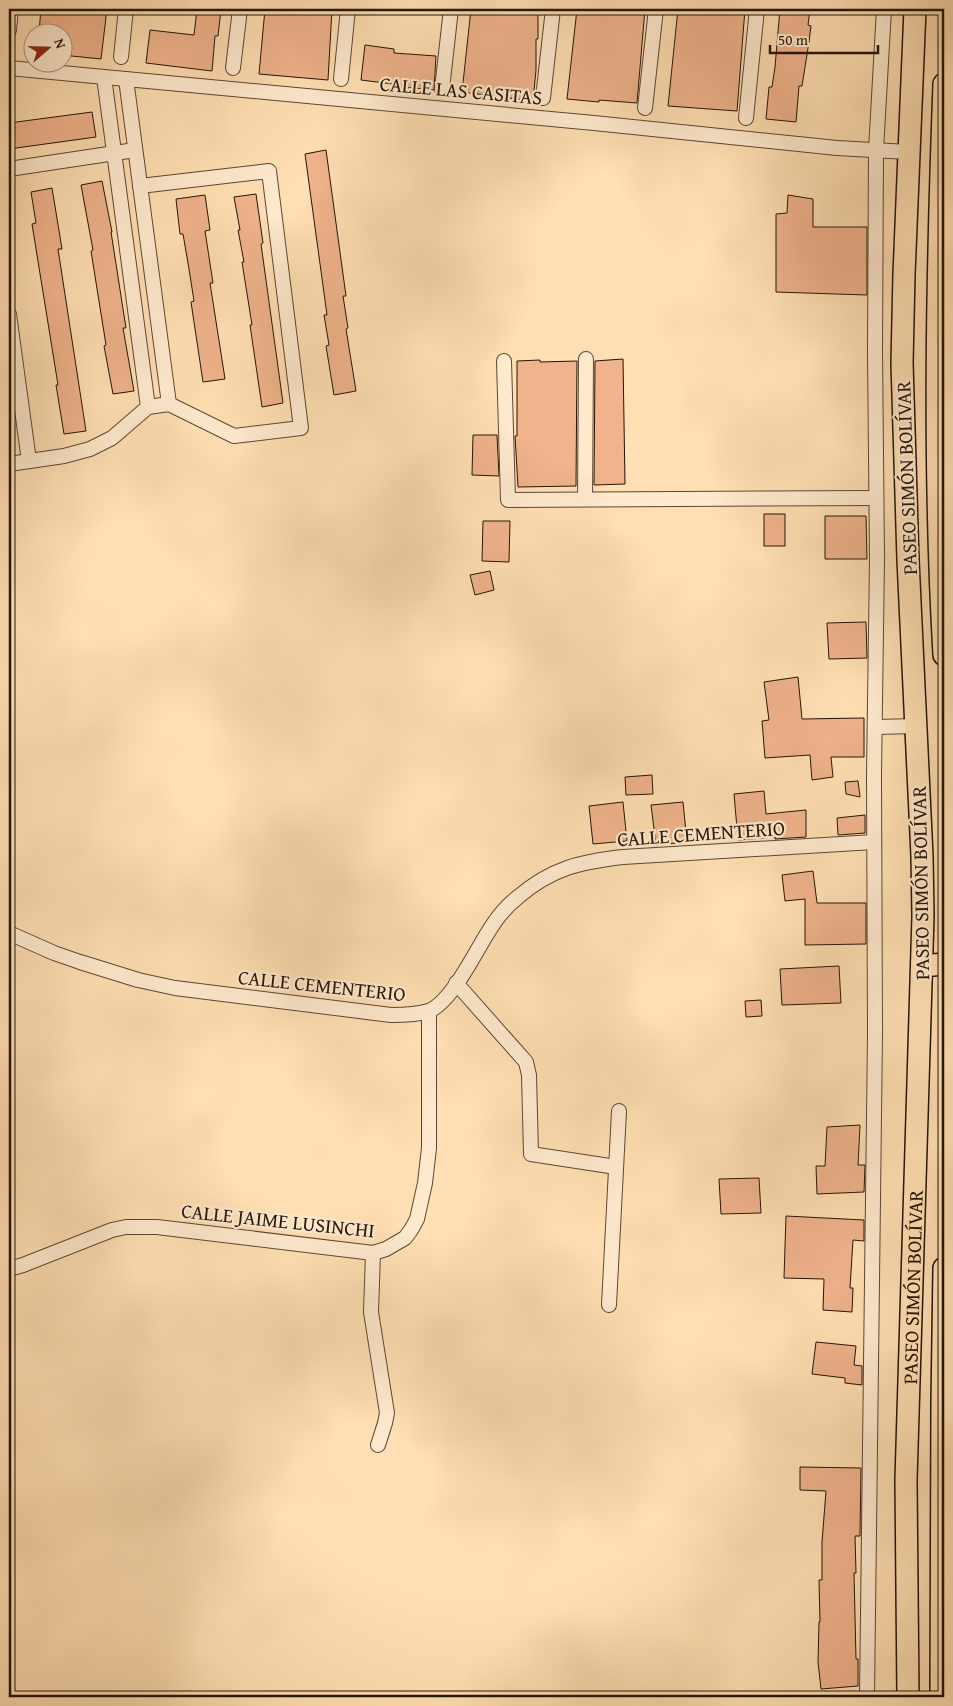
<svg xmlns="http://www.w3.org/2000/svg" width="953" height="1706" font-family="'Gentium Book Plus',serif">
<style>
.building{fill:#f0b38c;stroke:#251407}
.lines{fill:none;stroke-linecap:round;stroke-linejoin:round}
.street-casing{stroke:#5c4732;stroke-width:16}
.primary-casing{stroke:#251407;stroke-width:24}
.street{stroke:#ffeace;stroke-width:14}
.primary{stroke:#ffdfb3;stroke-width:21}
.labels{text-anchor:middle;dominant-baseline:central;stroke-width:4.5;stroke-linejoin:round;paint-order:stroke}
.street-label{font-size:20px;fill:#251407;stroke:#ffeace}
</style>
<rect width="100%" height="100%" fill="#ffdfb3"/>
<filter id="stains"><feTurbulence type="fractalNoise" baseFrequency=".004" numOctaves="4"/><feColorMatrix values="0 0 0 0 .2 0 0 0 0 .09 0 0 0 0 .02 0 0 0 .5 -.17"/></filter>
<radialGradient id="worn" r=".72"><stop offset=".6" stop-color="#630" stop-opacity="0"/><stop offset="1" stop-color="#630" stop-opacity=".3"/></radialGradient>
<g class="building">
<polygon points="41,9 107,9 101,59 62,55 62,32 39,32"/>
<polygon points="197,9 221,9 218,36 215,36 212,71 146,63 150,30 194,35"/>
<polygon points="265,9 305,13 305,9 332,9 328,80 259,74"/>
<polygon points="471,9 538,9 538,39 536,39 536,70 533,101 462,92"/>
<polygon points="577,9 645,9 637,103 599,100 599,102 567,99"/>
<polygon points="678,9 701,10 701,9 745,9 737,111 668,106"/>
<polygon points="780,9 810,9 808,25 811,26 809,42 802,86 799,86 796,122 766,119 769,87 772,87 775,67"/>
<polygon points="365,45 394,49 394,53 436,56 434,90 400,87 401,85 361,80"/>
<polygon points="92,112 96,137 9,149 9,123"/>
<polygon points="326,150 346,296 343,296 348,328 346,329 356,391 334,395 326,346 329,345 324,315 327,315 305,154"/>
<polygon points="102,181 112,232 111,232 126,328 123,328 134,391 113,394 104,346 106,345 91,251 93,250 81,185"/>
<polygon points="52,188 62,249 58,249 86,431 64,434 56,385 58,385 32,224 36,223 31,192"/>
<polygon points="256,194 263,243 261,244 283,403 262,407 250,325 252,325 242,262 244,262 238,230 240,230 234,197"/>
<polygon points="205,195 210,230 205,231 213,283 210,283 225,379 203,382 191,302 194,301 189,269 183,234 180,234 176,199"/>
<polygon points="788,195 813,199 813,227 867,227 867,295 776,292 776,214 787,213"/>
<polygon points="623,359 625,484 594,485 595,361"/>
<polygon points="540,360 540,362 577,361 576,486 518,487 515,436 517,436 517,361"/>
<polygon points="473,435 497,435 499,476 472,475"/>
<rect x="764" y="514" width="21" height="32"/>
<polygon points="825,516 866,516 867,559 825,559"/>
<polygon points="483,521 510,521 509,562 482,561"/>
<polygon points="490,571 494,590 475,595 470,575"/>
<polygon points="866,622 867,658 829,659 827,623"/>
<polygon points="798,677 802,719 864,718 864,757 831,757 833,777 812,780 810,755 765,758 762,721 769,720 764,682"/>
<polygon points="652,775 653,794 626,795 625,777"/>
<polygon points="858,781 860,797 846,794 845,782"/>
<polygon points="764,791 766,814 806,810 806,837 775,839 775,837 738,840 734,794"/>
<polygon points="623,802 627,841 593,844 589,806"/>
<polygon points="683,802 687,842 656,845 651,805"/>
<polygon points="865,815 865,833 838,835 837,818"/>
<polygon points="813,871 817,903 866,903 866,944 805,945 805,899 785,901 782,875"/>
<polygon points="839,966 841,1003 782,1005 780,969"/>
<polygon points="761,1000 762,1016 746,1017 745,1001"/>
<polygon points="860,1125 858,1165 865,1165 864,1192 817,1194 816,1166 825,1166 827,1127"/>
<polygon points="759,1178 761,1213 721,1214 719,1179"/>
<polygon points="786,1216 864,1220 864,1241 853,1240 850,1288 853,1288 852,1312 823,1310 824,1279 784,1278"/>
<polygon points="816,1342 856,1346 854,1365 862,1366 862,1385 845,1383 845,1378 812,1374"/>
<polygon points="800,1467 861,1468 860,1536 855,1536 856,1573 854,1573 856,1659 858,1659 858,1686 821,1689 818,1662 819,1622 820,1622 819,1580 822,1580 822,1542 826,1491 800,1490"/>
</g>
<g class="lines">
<g class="street-casing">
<g id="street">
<polyline points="9,30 11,9"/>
<polyline points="121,57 126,9"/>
<polyline points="9,68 594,123 837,148 908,152"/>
<polyline points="233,68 240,9"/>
<polyline points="104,77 148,407"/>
<polyline points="126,79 169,404"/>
<polyline points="341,79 348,9"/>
<polyline points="442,89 451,9"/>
<polyline points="543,98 553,9"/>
<polyline points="645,108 656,9"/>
<polyline points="746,118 757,9"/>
<polyline points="9,169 135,150"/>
<polyline points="9,314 29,461"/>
<polyline points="504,361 508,500 876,498"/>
<polyline points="9,464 64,456 90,449 112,438 148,407 169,404 234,436 301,428 269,171 140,186"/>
<polyline points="585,499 586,359"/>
<polyline points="875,727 917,726"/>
<path d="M9 933 54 953 80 962 138 980 175 988 391 1015C403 1015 416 1015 429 1011 453 1001 477 948 492 926 499 915 508 905 518 897 552 868 580 862 623 857L874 842"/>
<polyline points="456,983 526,1062 529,1075 531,1154 616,1167"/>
<polyline points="373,1253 371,1312 387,1413 385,1423 378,1445"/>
<polyline points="9,1269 23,1265 112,1230 126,1227 157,1227 373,1253 386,1249 405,1238 411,1230 417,1219 425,1183 429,1148 429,1011"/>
<polyline points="609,1305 619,1111"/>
<polyline points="867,1697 875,1032 874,776 877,559 875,350 876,150 884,9"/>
</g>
</g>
<g class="primary-casing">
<g id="primary">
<path d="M944 84C937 274 933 465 944 655"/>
<polyline points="922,966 944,964"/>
<path id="s1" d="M908 1697 906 1480 923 916 922 856 908 560 902 363 904 274 915 9"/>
<polyline points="941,1697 942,1403 944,1268"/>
</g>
</g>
<use href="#street" class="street"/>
<use href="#primary" class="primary"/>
</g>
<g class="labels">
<g class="street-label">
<text transform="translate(461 90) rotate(5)">CALLE LAS CASITAS</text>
<text transform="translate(906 478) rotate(-92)">PASEO SIMÓN BOLÍVAR</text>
<text transform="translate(701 833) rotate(-4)">CALLE CEMENTERIO</text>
<text transform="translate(920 883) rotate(-91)">PASEO SIMÓN BOLÍVAR</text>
<text transform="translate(322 985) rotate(6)">CALLE CEMENTERIO</text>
<text transform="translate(278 1220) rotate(6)">CALLE JAIME LUSINCHI</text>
<text stroke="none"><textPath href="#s1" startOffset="410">PASEO SIMÓN BOLÍVAR</textPath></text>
</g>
</g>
<rect width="953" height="1706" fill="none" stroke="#ffdfb3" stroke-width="30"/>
<rect x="10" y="10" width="933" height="1686" fill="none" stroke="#251407" stroke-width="2.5"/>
<rect x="15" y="15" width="923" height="1676" fill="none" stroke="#251407"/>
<g transform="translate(48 48) rotate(70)"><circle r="24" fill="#ffeace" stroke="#a8947e"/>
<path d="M0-4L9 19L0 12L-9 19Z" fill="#8f2418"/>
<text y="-8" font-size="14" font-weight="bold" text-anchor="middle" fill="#251407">N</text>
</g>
<path d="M770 45v8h108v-8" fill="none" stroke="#251407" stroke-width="2.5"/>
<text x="778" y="45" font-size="15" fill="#251407" stroke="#ffeace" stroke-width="4" paint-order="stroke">50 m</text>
<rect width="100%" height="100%" filter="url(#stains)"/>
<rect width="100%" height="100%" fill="url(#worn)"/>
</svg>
